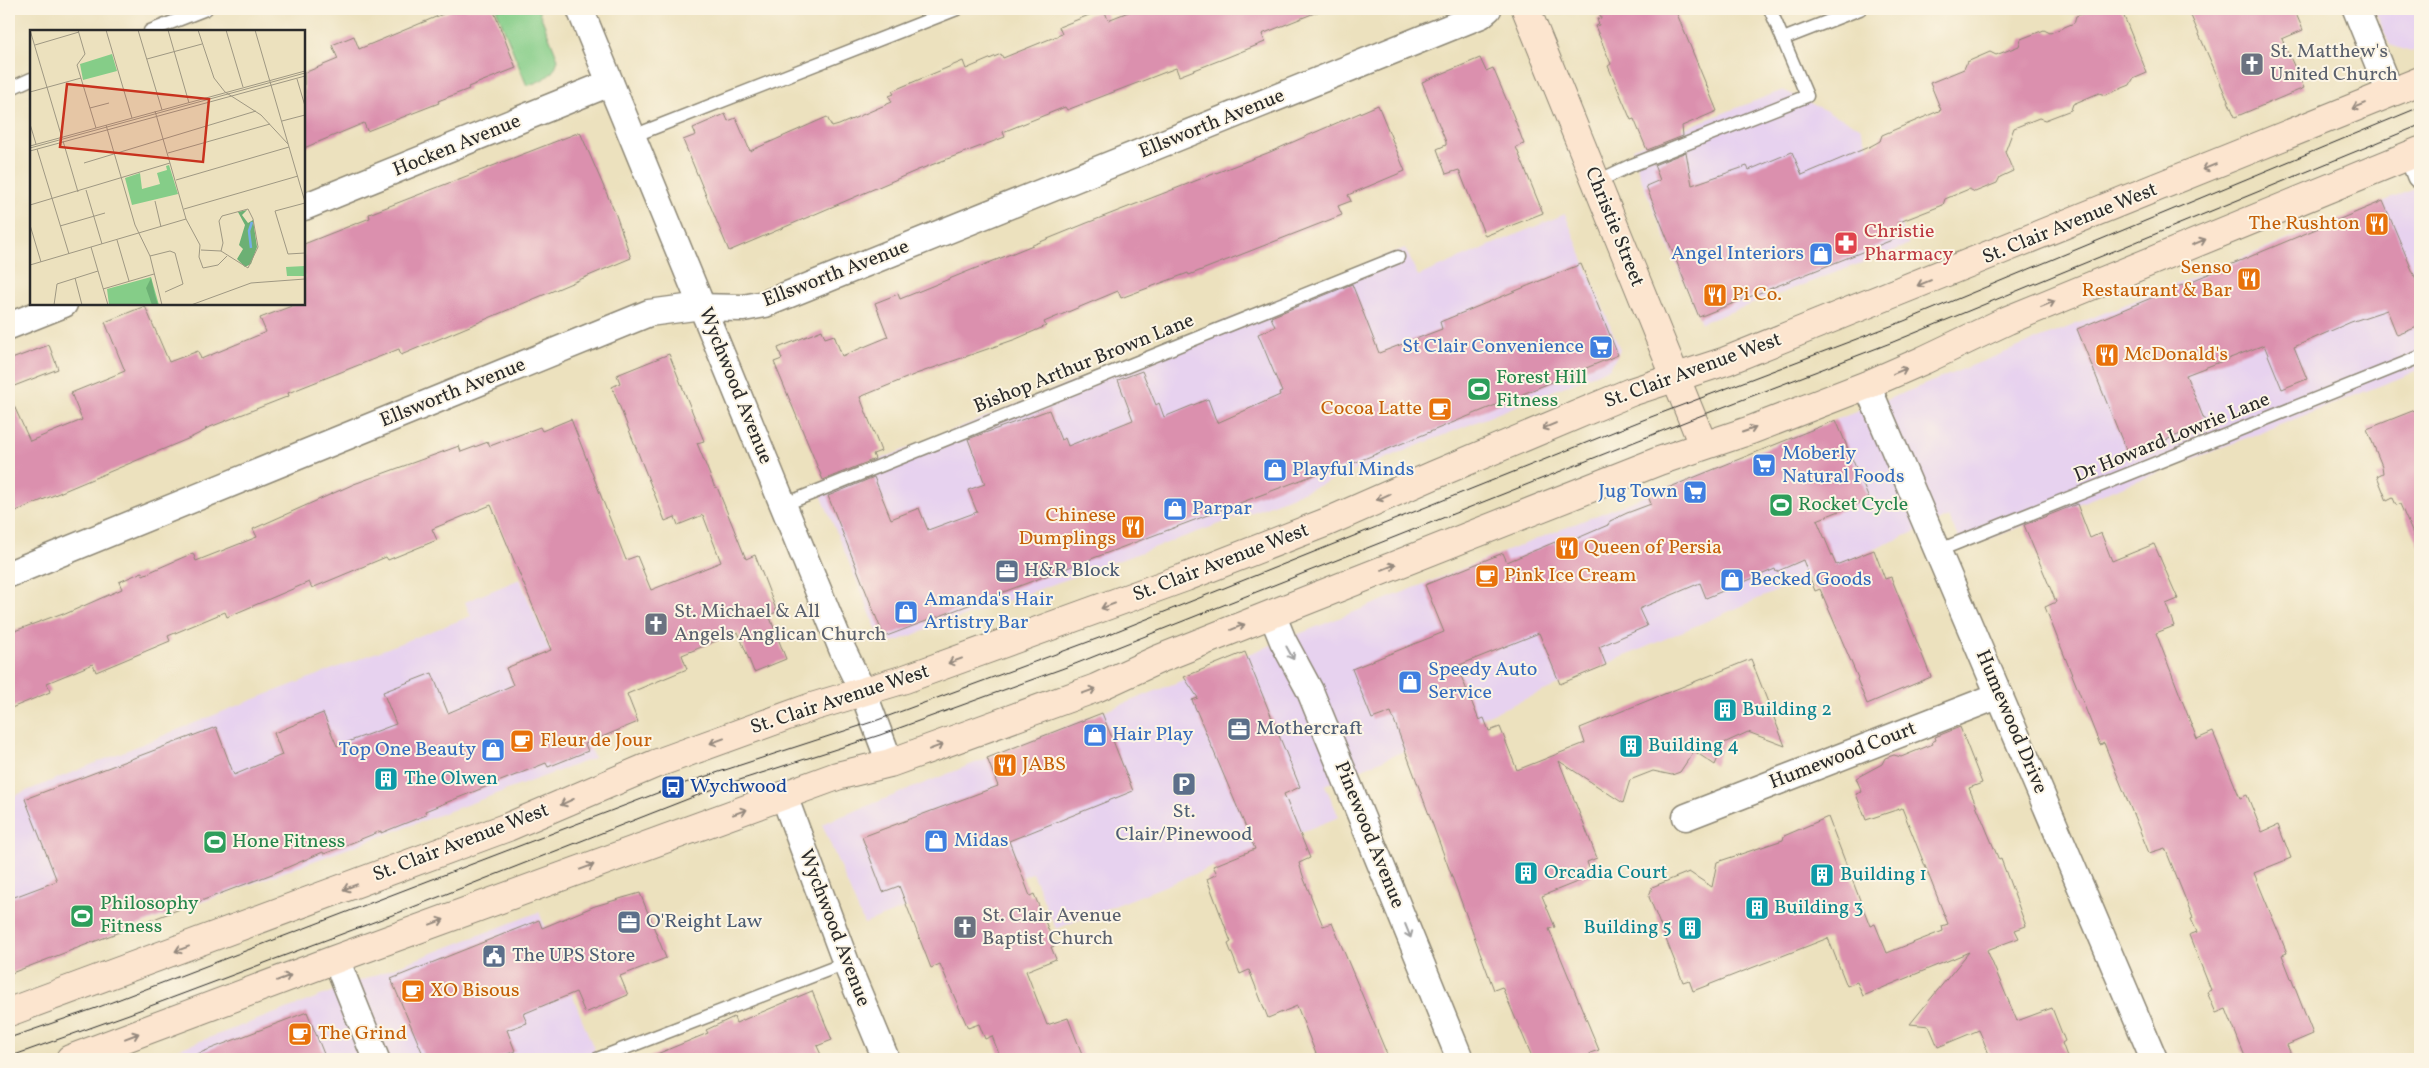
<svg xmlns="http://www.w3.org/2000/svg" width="2429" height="1068" font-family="Vollkorn,serif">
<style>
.built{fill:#e7d2ef}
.green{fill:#85cd88;stroke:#587c5a}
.building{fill:#db90ae}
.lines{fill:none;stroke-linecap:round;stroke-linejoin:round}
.lane-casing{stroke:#8c8674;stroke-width:15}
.street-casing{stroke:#8c8674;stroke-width:29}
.secondary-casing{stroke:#8c8674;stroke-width:30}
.lane{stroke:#fff;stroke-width:12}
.street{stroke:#fff;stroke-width:26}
.secondary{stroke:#fce5cf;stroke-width:28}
.tram{stroke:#2b2b2b;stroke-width:1}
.oneway{stroke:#94887d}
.oneway2{stroke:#a0a0a0}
.labels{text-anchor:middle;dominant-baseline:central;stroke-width:4;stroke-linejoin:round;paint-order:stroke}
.worship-label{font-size:20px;fill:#5b616d;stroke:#fcf5e5;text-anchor:start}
.street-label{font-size:20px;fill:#2b2b2b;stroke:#fcf5e5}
.food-label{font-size:20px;fill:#c56008;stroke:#fcf5e5;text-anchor:start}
.health-label{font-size:20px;fill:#be3a42;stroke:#fcf5e5;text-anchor:start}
.shop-label{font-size:20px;fill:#366cbe;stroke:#fcf5e5;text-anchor:start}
.leisure-label{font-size:20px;fill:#27864d;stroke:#fcf5e5;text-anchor:start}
.service-label{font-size:20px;fill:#4e5e75;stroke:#fcf5e5;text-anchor:start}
.culture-label{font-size:20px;fill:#0d838f;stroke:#fcf5e5;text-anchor:start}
.transit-label{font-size:20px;fill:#164399;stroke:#fcf5e5;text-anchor:start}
.inset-river{fill:none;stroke:#75aee5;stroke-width:2.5}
.inset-road{fill:none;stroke:#9f9883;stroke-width:1}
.view{fill:#c8321e;fill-opacity:0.15;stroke:#c8321e;stroke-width:2.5}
.inset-edge{fill:none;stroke:#2b2b2b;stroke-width:2.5}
</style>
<rect width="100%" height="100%" fill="#fcf5e5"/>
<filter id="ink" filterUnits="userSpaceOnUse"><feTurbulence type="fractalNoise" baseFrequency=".02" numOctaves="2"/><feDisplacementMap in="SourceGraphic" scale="10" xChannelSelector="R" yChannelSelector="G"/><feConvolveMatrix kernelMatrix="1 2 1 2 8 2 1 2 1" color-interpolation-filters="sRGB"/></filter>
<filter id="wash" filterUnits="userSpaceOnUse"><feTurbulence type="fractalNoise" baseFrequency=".0096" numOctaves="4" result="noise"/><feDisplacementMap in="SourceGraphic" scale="20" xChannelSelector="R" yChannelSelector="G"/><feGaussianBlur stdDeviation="1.12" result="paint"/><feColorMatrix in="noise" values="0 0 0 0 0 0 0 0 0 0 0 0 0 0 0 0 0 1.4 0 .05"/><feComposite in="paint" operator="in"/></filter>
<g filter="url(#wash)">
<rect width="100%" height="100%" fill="#ece1be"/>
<g class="built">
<polygon points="2374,9 2420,9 2420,48 2411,52 2390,45"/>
<polygon points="1783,90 1860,127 1909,245 1701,323 1639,174 1633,148"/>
<polygon points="2420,187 2420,370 1963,549 1949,517 1325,785 1339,817 1056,929 1032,873 949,905 933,897 864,924 822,824"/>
<polygon points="1565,214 1620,350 1610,368 1258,510 888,644 881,640 817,485 1405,248 1418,276"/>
<polygon points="520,579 594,758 9,973 9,798 234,707 471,616 465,602"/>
<polygon points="539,912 598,1059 152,1059 305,1002"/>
</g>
<path class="green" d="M496 9H538L558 59C554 77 542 80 527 86Z"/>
<g id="blocks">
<g class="building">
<polygon points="455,9 493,9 516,68 468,87 469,89 438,101 439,103 367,131 364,123 304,148 304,73 338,59 332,45 354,36 359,49"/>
<polygon points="1104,9 1108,20 1136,9 1322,10 1262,34 1265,42 1228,57 1179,76 1176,68 1067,110 1065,107 1003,132 1005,137 918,170 729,251 683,140 696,135 693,128 725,114 728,121 736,118 750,151 827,117 832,127 839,125 892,102 889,96 894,94 892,91 963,61 966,69 1001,54 1003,58 1062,34 1059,27"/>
<polygon points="1598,9 1675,9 1717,111 1682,126 1683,136 1647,150 1634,119 1631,120 1608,66 1611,64 1595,26 1599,25 1597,19 1601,18"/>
<polygon points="2095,9 2121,9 2147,73 2133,79 2130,85 2105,95 2099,93 2073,104 2071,110 2045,120 2039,118 2014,128 2005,152 2013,171 2000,177 1997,183 1975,192 1969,189 1945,199 1943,205 1897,223 1902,236 1699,317 1646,186 1660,180 1654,165 1686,152 1692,185 1747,166 1749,170 1792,152 1802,175 1871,146 1880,141 1882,135 1941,110 1930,83 1964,69 1967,62 1990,52 1996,55 2019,46 2021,39 2044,30 2050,33 2074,23 2076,16"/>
<polygon points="2188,9 2294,9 2303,30 2282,39 2304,88 2235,117"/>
<polygon points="1480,58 1486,71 1493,68 1513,115 1524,144 1516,147 1543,213 1485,236 1459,170 1446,174 1437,149 1446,145 1446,142 1422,82"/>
<polygon points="1378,105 1405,171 1348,195 1351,201 1338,206 1342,215 1189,275 1188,273 1121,298 1118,291 1044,322 1046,326 1016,339 916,374 860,397 881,451 873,454 875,459 823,480 774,362 782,359 778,348 822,330 825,338 834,335 842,356 888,337 875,303 898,294 900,299 1087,223 1270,152"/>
<polygon points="580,132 616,215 631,258 401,355 399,349 288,393 289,396 205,429 206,430 190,438 9,514 9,395 30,441 82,420 71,393 125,371 105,322 145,306 169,362 198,351 201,359 266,332 260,318 297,304 304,304 304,244 370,218 369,214"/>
<polygon points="2383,201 2420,289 2420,326 2397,335 2387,310 2351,322 2294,347 2307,379 2282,389 2264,345 2186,375 2206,424 2128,455 2077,329"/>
<polygon points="1581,264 1618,355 1332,472 1330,469 884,637 828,496 874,477 891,519 919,508 928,530 977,512 968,490 985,484 968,439 1049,410 1061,440 1065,438 1068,446 1133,420 1118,380 1142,371 1156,405 1159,403 1164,417 1208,399 1217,423 1280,395 1279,393 1282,392 1258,334 1275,327 1271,317 1352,284 1379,353 1442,329 1440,322"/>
<polygon points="49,345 58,369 9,388 9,360"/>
<polygon points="669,354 704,441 697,443 715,488 717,487 746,559 755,555 777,612 769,615 786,659 754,672 738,632 682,655 687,669 627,694 638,722 585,744 588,751 548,767 546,763 425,811 426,815 381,833 381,831 324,854 323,852 272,874 9,974 9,899 57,881 25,799 216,727 234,775 282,755 274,733 323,713 337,746 396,724 383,692 432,673 448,713 513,685 506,668 551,650 491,505 432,529 437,540 388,560 386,557 312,588 309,582 227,617 225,612 168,636 170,641 96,672 93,664 47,683 50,692 9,709 9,633 63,613 63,615 122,589 119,582 142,572 143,575 193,553 196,561 257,537 253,529 354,484 459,446 461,452 488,442 490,446 540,427 542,431 571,419 626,560 637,556 651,590 721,562 703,515 678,525 675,517 665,521 612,387 620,383 617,375"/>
<polygon points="2420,408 2420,550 2400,504 2396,505 2393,498 2387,501 2377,476 2383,473 2382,466 2367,429"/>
<polygon points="1836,420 1869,499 1817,520 1836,565 1874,550 1885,579 1891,577 1931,677 1867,704 1857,679 1858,678 1820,589 1815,591 1803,560 1776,572 1775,569 1706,598 1700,583 1639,609 1647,626 1599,647 1606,665 1560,684 1539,633 1457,666 1479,720 1484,718 1489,731 1500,727 1517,770 1585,743 1580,728 1751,659 1785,746 1748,732 1724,743 1715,765 1694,751 1680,772 1672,775 1653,771 1630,780 1623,803 1559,761 1597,858 1587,862 1592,876 1542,896 1555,927 1549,929 1599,1050 1590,1053 1592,1059 1533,1059 1502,987 1494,990 1391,712 1372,719 1352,669 1444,632 1425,585 1503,553 1507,562 1555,542 1557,547 1608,525 1610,521 1627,513 1651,504 1648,496"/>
<polygon points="2077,504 2090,538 2101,533 2112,561 2154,544 2178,599 2166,604 2174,626 2156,633 2197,739 2213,732 2240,798 2247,795 2262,832 2278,825 2291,858 2254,873 2287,953 2282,955 2313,1034 2287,1045 2293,1059 2246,1059 2226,1009 2216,1013 2207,992 2211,990 2189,935 2197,932 2191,919 2193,918 2165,848 2149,853 2104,743 2100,745 2045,607 2056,602 2024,525"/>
<polygon points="1245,652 1300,787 1284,794 1310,858 1299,863 1304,879 1323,926 1332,923 1389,1059 1318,1059 1297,1006 1268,1018 1249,970 1240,974 1228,944 1231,942 1207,879 1217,874 1213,866 1255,849 1192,700 1198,698 1184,677"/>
<polygon points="1102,713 1133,791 1009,841 1030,896 1034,894 1055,946 1051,947 1056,959 1026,971 1047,1025 1068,1018 1084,1059 1001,1059 992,1036 985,1039 979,1024 968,1028 940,964 931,968 899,886 883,892 862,837 998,786 987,758"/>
<polygon points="1960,727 1982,783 1969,788 1999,860 2001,859 2026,926 2015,930 2019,938 1987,950 2017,1021 2052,1008 2065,1041 2062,1043 2068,1059 1991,1059 1979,1030 1938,1047 1929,1026 1910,1024 1969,952 1863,996 1857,982 1847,986 1828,938 1693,991 1689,980 1683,982 1649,897 1652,887 1689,872 1712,887 1717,862 1783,840 1784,836 1828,817 1870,926 1875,924 1887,953 1943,931 1942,926 1948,924 1902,808 1866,820 1856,794 1862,792 1856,778 1882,764 1885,758 1894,755 1901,757 1933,744 1932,742 1936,740 1935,737"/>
<polygon points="640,893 666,958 620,976 628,995 585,1013 576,992 523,1014 527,1023 507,1030 515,1051 496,1059 425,1059 391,979 539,920 542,928 595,906"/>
<polygon points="812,991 832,1040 817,1046 823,1059 645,1059 708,1033 706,1030 734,1017 736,1023"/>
<polygon points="307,1012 326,1059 192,1059 192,1056"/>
</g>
</g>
</g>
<g filter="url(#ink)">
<use href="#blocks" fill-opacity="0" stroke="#8c8674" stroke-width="1"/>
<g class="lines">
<g class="lane-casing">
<g id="lane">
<polyline points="150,31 206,9"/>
<polyline points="1783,39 1860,9"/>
<polyline points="9,89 31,79"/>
<polyline points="633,136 957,9"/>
<polyline points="1596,182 1632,165 1807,96 1770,9"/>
<polyline points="783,505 1398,257"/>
<polyline points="1937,551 2420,357"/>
<polyline points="597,1059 846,963"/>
</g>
</g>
<g class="street-casing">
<g id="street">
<polyline points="580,9 843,651 863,692 890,763"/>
<polyline points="2356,9 2390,93"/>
<polyline points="2412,154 2420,175"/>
<polyline points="304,207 610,83"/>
<polyline points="9,326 64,304"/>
<polyline points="1867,385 2154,1059"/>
<polyline points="9,574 649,313 694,307 743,308 765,304 1481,15 1488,9"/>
<polyline points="1272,614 1283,641 1310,691 1460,1059"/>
<polyline points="784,796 846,963 886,1059"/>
<polyline points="1686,817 2000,695"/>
<polyline points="336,959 376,1059"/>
</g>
</g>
<g class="secondary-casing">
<g id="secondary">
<polyline points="1526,9 1703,445"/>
<polyline points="9,1012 508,827 655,764 812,707 905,679 1186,577 1327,522 1434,475 1631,392 1726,361 2420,81"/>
<polyline points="70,1059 336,959 837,776 890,763 1096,688 1159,659 1272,614 1659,461 1751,430 1867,385 1924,360 2008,320 2420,151"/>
</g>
</g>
<use href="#lane" class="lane"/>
<use href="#street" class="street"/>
<use href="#secondary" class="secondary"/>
<g class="tram">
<polyline points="9,1038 99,1007 673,787 875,721 1107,635 1643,420 1904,321 2420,107"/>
<polyline points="9,1057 129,1014 403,911 721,786 880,735 1075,664 1692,419 1893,342 2420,125"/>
</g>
</g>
<defs><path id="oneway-shaft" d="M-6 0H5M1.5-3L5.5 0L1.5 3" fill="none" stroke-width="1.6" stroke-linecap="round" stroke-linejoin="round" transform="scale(1.25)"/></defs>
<g class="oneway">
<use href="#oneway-shaft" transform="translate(2359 106) rotate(158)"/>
<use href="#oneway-shaft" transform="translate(2209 167) rotate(158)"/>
<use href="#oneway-shaft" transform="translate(2199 242) rotate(-22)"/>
<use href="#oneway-shaft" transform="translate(1924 283) rotate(158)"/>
<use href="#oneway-shaft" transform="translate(2048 304) rotate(-22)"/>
<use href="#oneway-shaft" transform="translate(1900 371) rotate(-23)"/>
<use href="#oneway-shaft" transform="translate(1549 426) rotate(157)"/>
<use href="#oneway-shaft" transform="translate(1749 430) rotate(-19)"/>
<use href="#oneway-shaft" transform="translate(1383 497) rotate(156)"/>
<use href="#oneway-shaft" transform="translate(1389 567) rotate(-22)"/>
<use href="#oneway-shaft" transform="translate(1108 606) rotate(160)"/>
<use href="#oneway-shaft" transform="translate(1238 627) rotate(-22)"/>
<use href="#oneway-shaft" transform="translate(955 661) rotate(160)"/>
<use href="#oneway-shaft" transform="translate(1089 691) rotate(-20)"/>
<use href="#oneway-shaft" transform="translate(717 741) rotate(160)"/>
<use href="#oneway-shaft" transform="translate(936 747) rotate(-20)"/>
<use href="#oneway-shaft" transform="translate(567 802) rotate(156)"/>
<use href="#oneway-shaft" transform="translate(740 812) rotate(-20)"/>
<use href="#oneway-shaft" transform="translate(587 867) rotate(-20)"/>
<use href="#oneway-shaft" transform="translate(350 887) rotate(159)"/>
<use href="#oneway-shaft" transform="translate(437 922) rotate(-20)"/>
<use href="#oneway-shaft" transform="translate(182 949) rotate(160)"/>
<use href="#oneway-shaft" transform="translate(284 978) rotate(-21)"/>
<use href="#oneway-shaft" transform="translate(132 1036) rotate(-21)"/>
</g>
<g class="oneway2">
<use href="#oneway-shaft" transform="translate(1290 653) rotate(61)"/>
<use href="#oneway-shaft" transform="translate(1408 931) rotate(68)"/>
</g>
</g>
<defs>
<g id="church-square" transform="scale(1.25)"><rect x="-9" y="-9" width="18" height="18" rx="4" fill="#6b7280" stroke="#fcf5e5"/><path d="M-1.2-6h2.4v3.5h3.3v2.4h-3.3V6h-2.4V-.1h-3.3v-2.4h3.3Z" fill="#fff"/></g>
<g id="restaurant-square" transform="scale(1.25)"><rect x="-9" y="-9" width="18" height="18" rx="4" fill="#e8710a" stroke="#fcf5e5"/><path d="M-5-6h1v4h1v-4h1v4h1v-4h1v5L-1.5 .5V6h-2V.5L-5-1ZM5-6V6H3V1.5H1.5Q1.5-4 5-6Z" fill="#fff"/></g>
<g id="pharmacy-square" transform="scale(1.25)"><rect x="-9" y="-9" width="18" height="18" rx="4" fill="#e0444e" stroke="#fcf5e5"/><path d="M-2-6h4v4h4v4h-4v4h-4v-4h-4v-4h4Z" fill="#fff"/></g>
<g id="shop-square" transform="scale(1.25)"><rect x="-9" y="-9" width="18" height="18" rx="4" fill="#3f7fe0" stroke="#fcf5e5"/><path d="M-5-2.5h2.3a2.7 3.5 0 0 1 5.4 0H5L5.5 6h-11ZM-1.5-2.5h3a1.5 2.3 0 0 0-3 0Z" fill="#fff"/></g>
<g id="supermarket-square" transform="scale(1.25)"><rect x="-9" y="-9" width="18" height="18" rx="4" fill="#3f7fe0" stroke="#fcf5e5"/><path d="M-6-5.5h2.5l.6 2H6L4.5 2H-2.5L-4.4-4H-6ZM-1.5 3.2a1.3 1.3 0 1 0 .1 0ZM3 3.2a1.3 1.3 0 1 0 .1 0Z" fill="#fff"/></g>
<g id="stadium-square" transform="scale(1.25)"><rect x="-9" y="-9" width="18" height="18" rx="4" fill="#2e9e5b" stroke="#fcf5e5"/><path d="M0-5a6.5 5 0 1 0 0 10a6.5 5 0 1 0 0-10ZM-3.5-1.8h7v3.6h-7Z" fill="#fff"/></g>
<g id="cafe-square" transform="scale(1.25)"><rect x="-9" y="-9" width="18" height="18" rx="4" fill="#e8710a" stroke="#fcf5e5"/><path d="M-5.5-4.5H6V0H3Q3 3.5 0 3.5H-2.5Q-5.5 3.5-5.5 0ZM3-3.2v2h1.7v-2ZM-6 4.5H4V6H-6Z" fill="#fff"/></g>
<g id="office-square" transform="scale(1.25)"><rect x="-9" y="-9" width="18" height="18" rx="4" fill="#5c6f8a" stroke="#fcf5e5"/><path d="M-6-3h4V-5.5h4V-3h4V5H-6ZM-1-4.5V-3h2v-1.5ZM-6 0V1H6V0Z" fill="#fff"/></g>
<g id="building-square" transform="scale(1.25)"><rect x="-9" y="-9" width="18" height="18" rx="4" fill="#0f9aa8" stroke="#fcf5e5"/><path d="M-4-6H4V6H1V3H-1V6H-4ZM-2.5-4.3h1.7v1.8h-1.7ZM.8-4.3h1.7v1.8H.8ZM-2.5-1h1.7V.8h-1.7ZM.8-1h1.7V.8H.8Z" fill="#fff"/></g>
<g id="parking-square" transform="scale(1.25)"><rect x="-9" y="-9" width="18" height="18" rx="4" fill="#5c6f8a" stroke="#fcf5e5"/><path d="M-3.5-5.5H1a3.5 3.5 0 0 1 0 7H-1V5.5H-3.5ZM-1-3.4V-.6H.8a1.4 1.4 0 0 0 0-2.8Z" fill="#fff"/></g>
<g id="bus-square" transform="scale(1.25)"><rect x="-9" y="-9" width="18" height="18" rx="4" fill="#1a4fb4" stroke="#fcf5e5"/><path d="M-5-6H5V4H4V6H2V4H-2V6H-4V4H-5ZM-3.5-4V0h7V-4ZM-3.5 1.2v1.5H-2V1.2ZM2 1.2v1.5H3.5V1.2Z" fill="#fff"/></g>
<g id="civic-square" transform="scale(1.25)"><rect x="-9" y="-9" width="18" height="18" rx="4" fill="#5c6f8a" stroke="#fcf5e5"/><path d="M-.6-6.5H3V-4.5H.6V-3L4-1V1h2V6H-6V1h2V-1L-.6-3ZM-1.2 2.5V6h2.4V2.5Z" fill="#fff"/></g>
</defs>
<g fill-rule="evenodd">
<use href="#church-square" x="2252" y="64"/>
<use href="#restaurant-square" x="2377" y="224"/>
<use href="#pharmacy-square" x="1846" y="243"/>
<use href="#shop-square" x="1821" y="254"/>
<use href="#restaurant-square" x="2249" y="279"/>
<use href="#restaurant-square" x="1715" y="295"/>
<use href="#supermarket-square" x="1601" y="347"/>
<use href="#restaurant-square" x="2107" y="355"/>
<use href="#stadium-square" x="1479" y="389"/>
<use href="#cafe-square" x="1440" y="409"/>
<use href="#supermarket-square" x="1764" y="465"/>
<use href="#shop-square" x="1275" y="470"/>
<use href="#supermarket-square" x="1695" y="492"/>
<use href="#stadium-square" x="1781" y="505"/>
<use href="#shop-square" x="1175" y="509"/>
<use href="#restaurant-square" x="1133" y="527"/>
<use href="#restaurant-square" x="1567" y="548"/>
<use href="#office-square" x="1007" y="571"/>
<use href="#cafe-square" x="1487" y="576"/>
<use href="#shop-square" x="1732" y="580"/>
<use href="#shop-square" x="906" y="612"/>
<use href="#church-square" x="656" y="624"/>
<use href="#shop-square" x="1410" y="682"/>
<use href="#building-square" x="1725" y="710"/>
<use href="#office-square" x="1239" y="729"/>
<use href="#shop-square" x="1095" y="735"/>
<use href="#cafe-square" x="522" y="741"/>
<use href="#building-square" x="1631" y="746"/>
<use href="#shop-square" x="493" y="750"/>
<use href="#restaurant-square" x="1005" y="765"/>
<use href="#building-square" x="386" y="779"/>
<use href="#parking-square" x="1184" y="784"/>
<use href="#bus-square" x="673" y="787"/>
<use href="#shop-square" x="936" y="841"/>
<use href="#stadium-square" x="215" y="842"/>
<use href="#building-square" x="1526" y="873"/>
<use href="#building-square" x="1822" y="875"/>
<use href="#building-square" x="1757" y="908"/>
<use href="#stadium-square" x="82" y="916"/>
<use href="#office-square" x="629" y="922"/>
<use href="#church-square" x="965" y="927"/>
<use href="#building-square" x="1690" y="928"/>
<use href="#civic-square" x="494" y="956"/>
<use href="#cafe-square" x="413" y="991"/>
<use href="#cafe-square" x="300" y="1034"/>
</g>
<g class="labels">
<g class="worship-label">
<text x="2270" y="52">St. Matthew's<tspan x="2270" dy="23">United Church</tspan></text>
<text x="674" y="612">St. Michael &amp; All<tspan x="674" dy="23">Angels Anglican Church</tspan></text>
<text x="982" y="916">St. Clair Avenue<tspan x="982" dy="23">Baptist Church</tspan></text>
</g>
<g class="street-label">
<text transform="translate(1212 124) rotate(-22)">Ellsworth Avenue</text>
<text transform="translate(457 146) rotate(-22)">Hocken Avenue</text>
<text transform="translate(2070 224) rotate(-22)">St. Clair Avenue West</text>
<text transform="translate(1614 227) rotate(68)">Christie Street</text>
<text transform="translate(836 274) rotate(-21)">Ellsworth Avenue</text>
<text transform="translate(1084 364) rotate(-22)">Bishop Arthur Brown Lane</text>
<text transform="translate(1693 371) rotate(-20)">St. Clair Avenue West</text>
<text transform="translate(735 386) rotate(68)">Wychwood Avenue</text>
<text transform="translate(453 393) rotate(-22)">Ellsworth Avenue</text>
<text transform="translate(2172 438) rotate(-22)">Dr Howard Lowrie Lane</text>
<text transform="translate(1221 563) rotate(-21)">St. Clair Avenue West</text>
<text transform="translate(840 700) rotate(-18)">St. Clair Avenue West</text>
<text transform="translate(2011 722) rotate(67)">Humewood Drive</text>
<text transform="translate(1843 756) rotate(-21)">Humewood Court</text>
<text transform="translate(1369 835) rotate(68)">Pinewood Avenue</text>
<text transform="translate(461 843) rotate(-21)">St. Clair Avenue West</text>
<text transform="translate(834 928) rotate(69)">Wychwood Avenue</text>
</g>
<g class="food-label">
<text x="2360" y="224" text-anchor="end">The Rushton</text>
<text x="2232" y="268" text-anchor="end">Senso<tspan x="2232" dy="23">Restaurant &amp; Bar</tspan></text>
<text x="1732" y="295">Pi Co.</text>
<text x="2124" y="355">McDonald's</text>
<text x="1422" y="409" text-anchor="end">Cocoa Latte</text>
<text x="1116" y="516" text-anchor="end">Chinese<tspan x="1116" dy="23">Dumplings</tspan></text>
<text x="1584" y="548">Queen of Persia</text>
<text x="1504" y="576">Pink Ice Cream</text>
<text x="540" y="741">Fleur de Jour</text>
<text x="1022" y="765">JABS</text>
<text x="430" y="991">XO Bisous</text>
<text x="318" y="1034">The Grind</text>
</g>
<g class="health-label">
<text x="1864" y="232">Christie<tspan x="1864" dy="23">Pharmacy</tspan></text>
</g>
<g class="shop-label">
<text x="1804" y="254" text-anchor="end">Angel Interiors</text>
<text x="1584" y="347" text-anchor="end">St Clair Convenience</text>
<text x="1782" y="454">Moberly<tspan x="1782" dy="23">Natural Foods</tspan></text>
<text x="1292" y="470">Playful Minds</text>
<text x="1678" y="492" text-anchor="end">Jug Town</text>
<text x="1192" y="509">Parpar</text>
<text x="1750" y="580">Becked Goods</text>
<text x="924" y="600">Amanda's Hair<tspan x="924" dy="23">Artistry Bar</tspan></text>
<text x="1428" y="670">Speedy Auto<tspan x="1428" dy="23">Service</tspan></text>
<text x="1112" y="735">Hair Play</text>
<text x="476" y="750" text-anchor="end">Top One Beauty</text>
<text x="954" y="841">Midas</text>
</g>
<g class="leisure-label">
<text x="1496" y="378">Forest Hill<tspan x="1496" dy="23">Fitness</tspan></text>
<text x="1798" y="505">Rocket Cycle</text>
<text x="232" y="842">Hone Fitness</text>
<text x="100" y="904">Philosophy<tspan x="100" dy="23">Fitness</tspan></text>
</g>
<g class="service-label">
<text x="1024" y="571">H&amp;R Block</text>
<text x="1256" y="729">Mothercraft</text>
<text x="1184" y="812" text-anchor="middle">St.<tspan x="1184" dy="23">Clair/Pinewood</tspan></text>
<text x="646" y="922">O'Reight Law</text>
<text x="512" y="956">The UPS Store</text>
</g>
<g class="culture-label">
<text x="1742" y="710">Building 2</text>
<text x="1648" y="746">Building 4</text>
<text x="404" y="779">The Olwen</text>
<text x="1544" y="873">Orcadia Court</text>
<text x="1840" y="875">Building 1</text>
<text x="1774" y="908">Building 3</text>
<text x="1672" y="928" text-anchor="end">Building 5</text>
</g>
<g class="transit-label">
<text x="690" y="787">Wychwood</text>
</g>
</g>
<g transform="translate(30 30)">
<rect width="275" height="275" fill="#ece1be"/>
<path d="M82 24 87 41 53 50 50 34ZM139 135 148 164 102 175 95 148 110 143 112 159 130 154 127 143 137 140 136 136ZM275 236V246H257L256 237ZM121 247 129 275H79L77 259Z" fill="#85cd88"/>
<path d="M217 180 212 185 218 193 223 190 227 217 221 234 215 237 207 229 213 219 209 215 215 195 208 182ZM121 248 125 265 128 275H122L116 258Z" fill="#6cb074"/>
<path class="inset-river" d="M221 218 219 201 222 192"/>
<path class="inset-road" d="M0 0 32 108M48 0 55 24 47 35 66 98M76 0 102 88M108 0 132 80M138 0 159 73M168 0 184 48 195 62 231 85 258 114M196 0 213 57M225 0 275 172M5 15 49 2M117 29 172 14M267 49 275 76M0 62 51 48M60 78 79 73M125 81 156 189M252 91 275 85M0 94 6 114M76 95 105 195 120 226 132 275M33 111 48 162M0 116 275 41M0 118 275 43M7 119 39 224M0 121 275 46M138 123 240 94M54 133 226 81M146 150 259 117M56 160 72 214M125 171 131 197M275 173 245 181 258 224 275 223M0 175 140 133M154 179 268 146M218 179 223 189 228 217 218 238 191 221 193 213 189 191 192 186ZM156 189 170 215 169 227 173 238 188 235 197 226M0 195 11 232M30 196 75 183M87 210 99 251M61 217 78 275M171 220 191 221M120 226 140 221 145 223 153 254 135 262M0 235 156 189M45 248 52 275M73 259 124 244M24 275 27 254 68 241M161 275 221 253 275 249"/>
<path class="view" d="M37 54 179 69 173 132 30 117Z"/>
<rect width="275" height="275" class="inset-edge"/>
</g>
<rect width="2429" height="1068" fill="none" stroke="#fcf5e5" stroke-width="30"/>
</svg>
